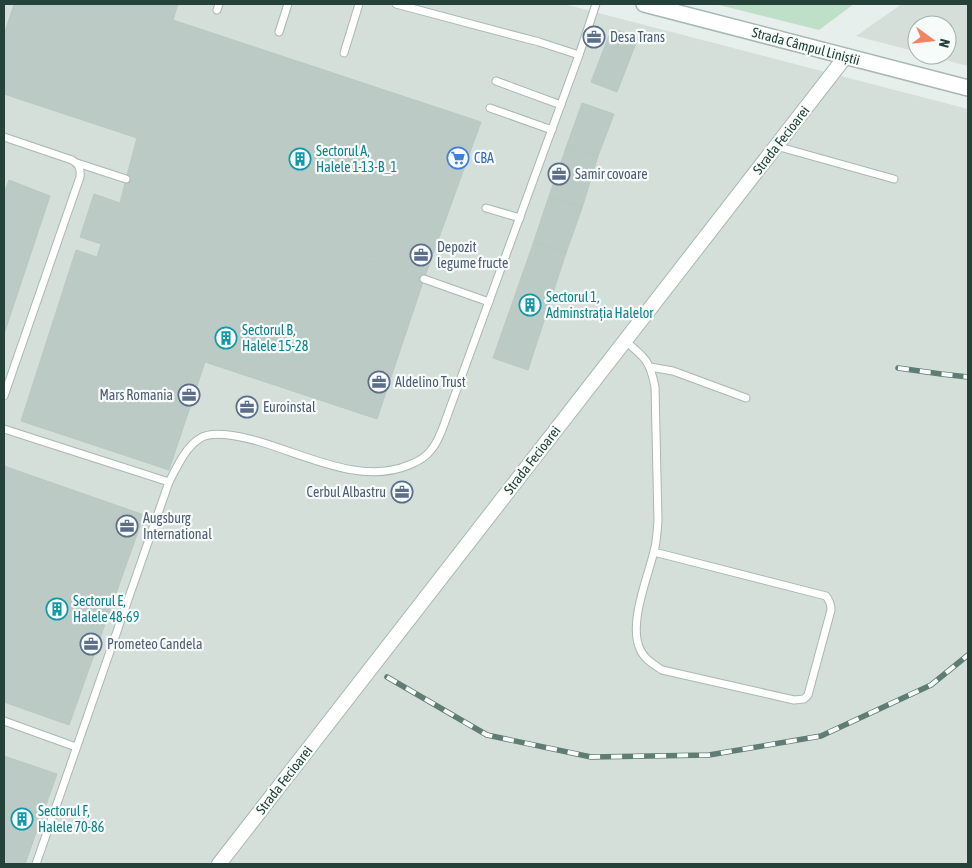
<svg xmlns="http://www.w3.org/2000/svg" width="972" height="868" font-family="'Asap Condensed',sans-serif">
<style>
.built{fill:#d4dfda}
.green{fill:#bfe0c8}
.building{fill:#bbcac4;stroke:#b8c9c2}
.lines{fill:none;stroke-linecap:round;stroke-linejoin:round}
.service-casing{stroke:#a8b8b2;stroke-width:9}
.minor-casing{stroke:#a8b8b2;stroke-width:16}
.tertiary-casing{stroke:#a8b8b2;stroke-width:18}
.service{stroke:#fff;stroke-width:7}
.minor{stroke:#fff;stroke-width:14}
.tertiary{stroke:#fff;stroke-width:15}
.rail-casing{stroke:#5f7d75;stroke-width:5.5}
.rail{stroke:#f7fbf9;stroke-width:4;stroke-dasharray:11;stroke-linecap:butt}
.labels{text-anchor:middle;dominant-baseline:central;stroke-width:4.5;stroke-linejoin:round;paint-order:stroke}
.service-label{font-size:14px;fill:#4e5e75;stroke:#f7fbf9;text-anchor:start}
.street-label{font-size:14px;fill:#24423a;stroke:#f7fbf9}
.culture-label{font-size:14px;fill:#0d838f;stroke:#f7fbf9;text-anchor:start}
.shop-label{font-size:14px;fill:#366cbe;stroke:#f7fbf9;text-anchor:start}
</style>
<rect width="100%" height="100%" fill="#e6efeb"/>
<g class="built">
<polygon points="4,4 564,4 968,109 968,864 4,864"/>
<polygon points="902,4 968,4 968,66 927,55 947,55 947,25 917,25 917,52 856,36"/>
</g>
<polygon class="green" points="715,4 854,4 819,30"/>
<g class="building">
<polygon points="14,4 178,4 173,20 481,122 424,279 126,179 137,138 4,94 4,35"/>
<polygon points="612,28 638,38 617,92 591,82"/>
<polygon points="582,103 614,114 598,156 567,145"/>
<polygon points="567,145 598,156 582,208 549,196"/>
<polygon points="126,179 424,279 377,419 205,362 169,470 21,421 76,250 97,257 101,244 80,237 94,194 120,203"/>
<polygon points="9,180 50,196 4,334 4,194"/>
<polygon points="549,196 582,208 566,253 534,241"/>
<polygon points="534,241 566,253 528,370 493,358"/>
<polygon points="4,466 144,515 69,725 4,702"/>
<polygon points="4,756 57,774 25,864 4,864"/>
</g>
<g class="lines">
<g class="service-casing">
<g id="service">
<polyline points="396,4 539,42 579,55"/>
<polyline points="217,10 219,4"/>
<polyline points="279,32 288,4"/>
<polyline points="344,53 359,4"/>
<polyline points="496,81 561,105"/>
<polyline points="490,108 552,130"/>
<path d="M4 137 72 160C79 164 81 169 80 177L4 396"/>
<polyline points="776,146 894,179"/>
<polyline points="77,163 126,179"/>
<polyline points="486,208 520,218"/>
<polyline points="424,279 489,302"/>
<path d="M625 341C645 357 650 361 655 387L658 521C657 531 657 541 654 551 648 577 628 624 640 649 644 659 653 664 662 670L794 700 804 699 808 695 831 610C831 604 830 601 826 596L654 552"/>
<polyline points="650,367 673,371 746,398"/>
<polyline points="4,429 169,482"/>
<polyline points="4,721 76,747"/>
<path d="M36 864 169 482C177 467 185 448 199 439 207 433 220 434 229 435 286 442 352 489 409 465 417 462 426 457 431 450 436 445 439 437 442 430L579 55 596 4"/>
</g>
</g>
<g class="minor-casing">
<polyline id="minor" points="219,864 846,56"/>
</g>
<g class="tertiary-casing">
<polyline id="tertiary" points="644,4 968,88"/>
</g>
<use href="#service" class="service"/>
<use href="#minor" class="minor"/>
<use href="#tertiary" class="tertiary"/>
<g class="rail-casing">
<g id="rail">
<polyline points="898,368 941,374 968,377"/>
<polyline points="387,677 487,735 591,757 709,755 821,736 931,685 968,655"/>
</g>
</g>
<use href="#rail" class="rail"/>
</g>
<defs>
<g id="office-ring" transform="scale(1.125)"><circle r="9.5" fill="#f7fbf9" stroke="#5c6f8a" stroke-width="1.5"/><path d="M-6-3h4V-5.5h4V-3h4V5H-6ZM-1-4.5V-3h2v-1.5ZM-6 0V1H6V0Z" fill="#5c6f8a"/></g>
<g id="supermarket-ring" transform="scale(1.125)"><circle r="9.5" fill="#f7fbf9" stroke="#3f7fe0" stroke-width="1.5"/><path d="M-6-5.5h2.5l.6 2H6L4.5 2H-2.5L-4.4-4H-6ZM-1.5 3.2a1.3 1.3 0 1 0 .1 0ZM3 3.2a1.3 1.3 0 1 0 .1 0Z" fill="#3f7fe0"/></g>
<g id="building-ring" transform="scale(1.125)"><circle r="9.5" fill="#f7fbf9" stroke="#0f9aa8" stroke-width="1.5"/><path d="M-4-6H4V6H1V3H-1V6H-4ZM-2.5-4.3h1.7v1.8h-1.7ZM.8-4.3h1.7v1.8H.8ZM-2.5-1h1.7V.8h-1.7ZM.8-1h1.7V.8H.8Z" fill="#0f9aa8"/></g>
</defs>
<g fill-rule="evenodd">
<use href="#office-ring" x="594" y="37"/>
<use href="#supermarket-ring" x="458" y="158"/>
<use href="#building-ring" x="300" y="159"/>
<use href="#office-ring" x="559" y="174"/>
<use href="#office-ring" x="421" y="255"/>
<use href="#building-ring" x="530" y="305"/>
<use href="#building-ring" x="226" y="338"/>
<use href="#office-ring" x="379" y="382"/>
<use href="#office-ring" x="189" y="395"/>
<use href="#office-ring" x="247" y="407"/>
<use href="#office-ring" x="402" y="492"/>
<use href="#office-ring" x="127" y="526"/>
<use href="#building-ring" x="57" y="609"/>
<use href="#office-ring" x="91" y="644"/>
<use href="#building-ring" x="22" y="819"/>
</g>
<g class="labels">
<g class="service-label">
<text x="610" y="37">Desa Trans</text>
<text x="575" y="174">Samir covoare</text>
<text x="437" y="247">Depozit<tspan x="437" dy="16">legume fructe</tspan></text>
<text x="395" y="382">Aldelino Trust</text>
<text x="173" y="395" text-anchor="end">Mars Romania</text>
<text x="263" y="407">Euroinstal</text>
<text x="386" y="492" text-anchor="end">Cerbul Albastru</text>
<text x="143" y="518">Augsburg<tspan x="143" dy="16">International</tspan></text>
<text x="107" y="644">Prometeo Candela</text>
</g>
<g class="street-label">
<text transform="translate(806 46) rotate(15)">Strada Câmpul Liniștii</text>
<text transform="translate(781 140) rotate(-52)">Strada Fecioarei</text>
<text transform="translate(532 460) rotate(-52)">Strada Fecioarei</text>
<text transform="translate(284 780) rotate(-52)">Strada Fecioarei</text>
</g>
<g class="culture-label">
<text x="316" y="151">Sectorul A,<tspan x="316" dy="16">Halele 1-13-B_1</tspan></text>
<text x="546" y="297">Sectorul 1,<tspan x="546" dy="16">Adminstrația Halelor</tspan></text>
<text x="242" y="330">Sectorul B,<tspan x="242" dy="16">Halele 15-28</tspan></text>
<text x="73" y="601">Sectorul E,<tspan x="73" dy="16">Halele 48-69</tspan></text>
<text x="38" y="811">Sectorul F,<tspan x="38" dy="16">Halele 70-86</tspan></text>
</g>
<g class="shop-label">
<text x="474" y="158">CBA</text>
</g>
</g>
<rect width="972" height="868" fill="none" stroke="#24423a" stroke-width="10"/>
<g transform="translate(932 40) rotate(105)"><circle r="24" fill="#f7fbf9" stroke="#a3b1ad"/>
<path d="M0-4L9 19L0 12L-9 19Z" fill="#f4845f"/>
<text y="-8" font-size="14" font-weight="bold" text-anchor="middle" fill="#24423a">N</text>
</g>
</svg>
